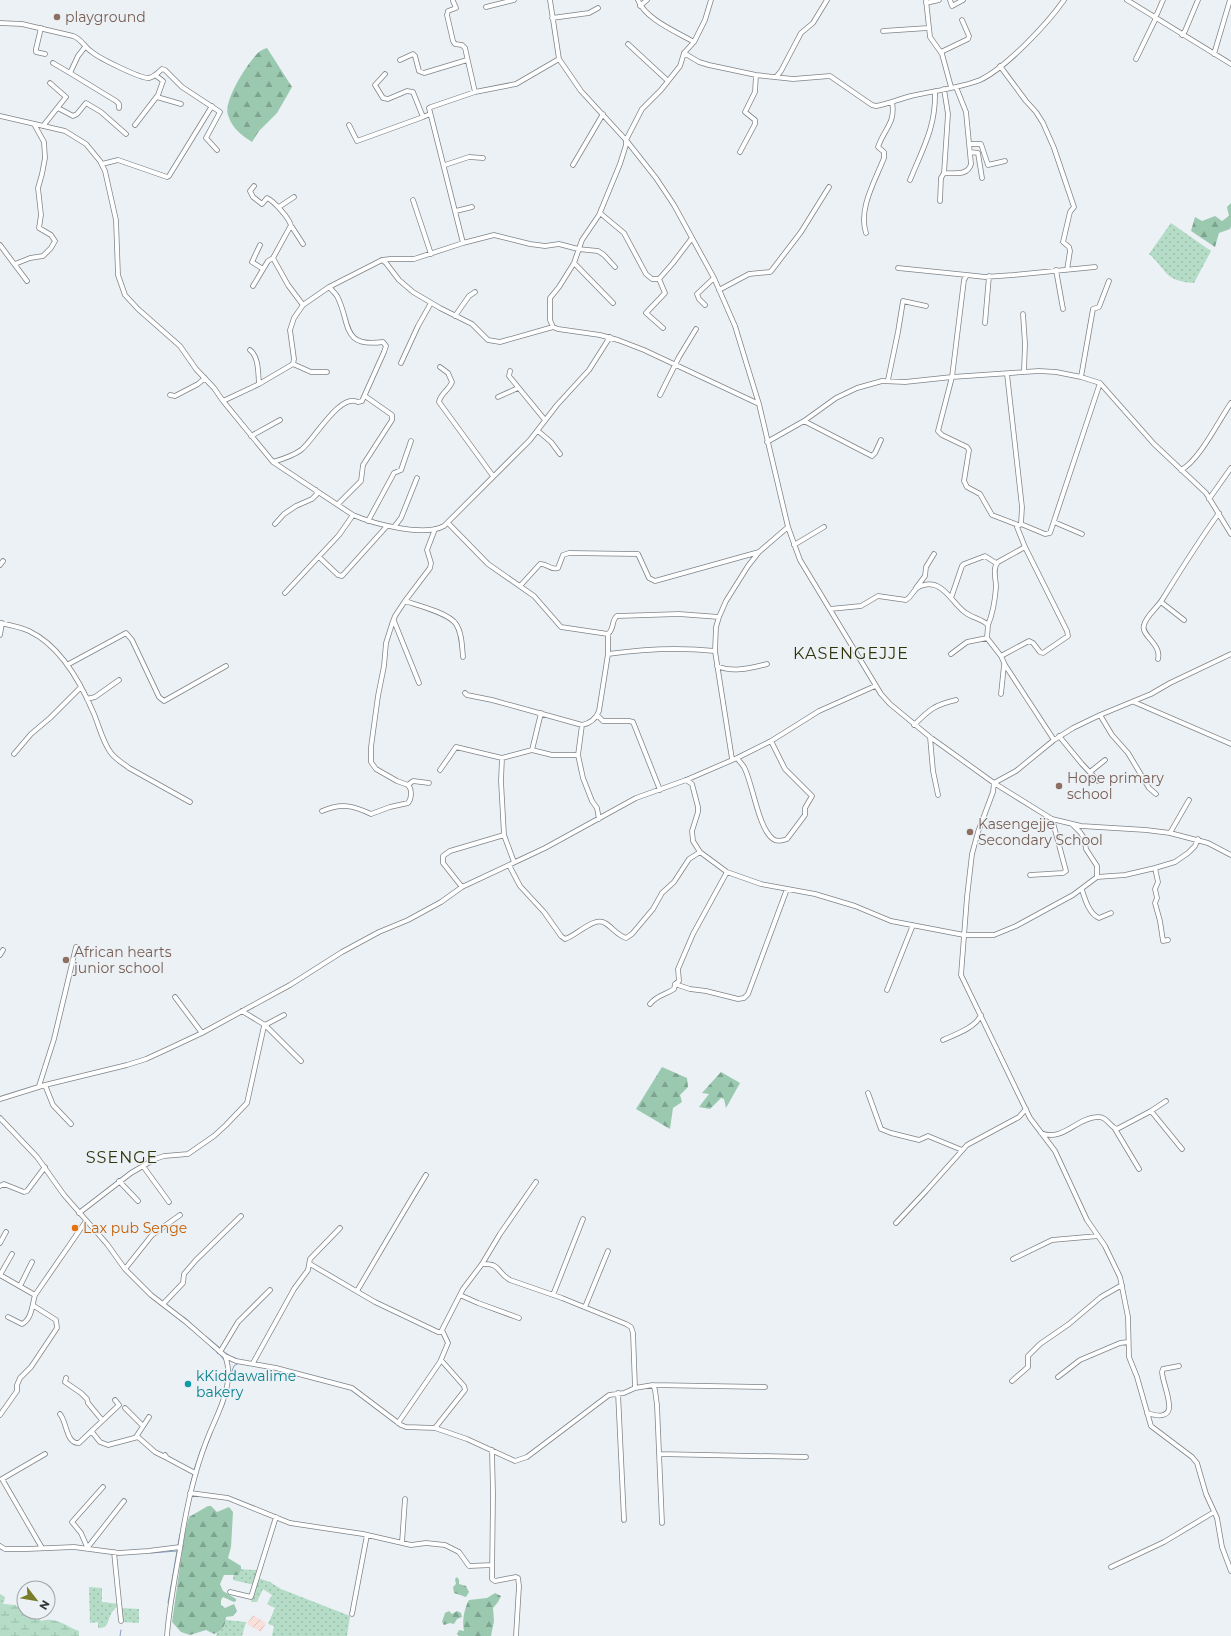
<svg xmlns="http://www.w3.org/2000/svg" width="1231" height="1636" viewBox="0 0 1231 1636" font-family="Montserrat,sans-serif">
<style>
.industrial{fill:url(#industrial-furrows)}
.grass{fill:url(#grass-dots)}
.forest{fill:url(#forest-firs)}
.wetland{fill:url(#wetland-marsh)}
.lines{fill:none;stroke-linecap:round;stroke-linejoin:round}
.stream{stroke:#879fc4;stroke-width:1}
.minor-casing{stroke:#7f8488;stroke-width:5.5}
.minor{stroke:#fff;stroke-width:4}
.education-dot{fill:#8d6e63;stroke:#ebf1f5;stroke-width:1.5}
.food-dot{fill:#e8710a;stroke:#ebf1f5;stroke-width:1.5}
.culture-dot{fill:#0f9aa8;stroke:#ebf1f5;stroke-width:1.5}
.labels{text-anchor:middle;stroke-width:3;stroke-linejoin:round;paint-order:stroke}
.education-label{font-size:14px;fill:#785e54;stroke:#ebf1f5;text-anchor:start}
.food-label{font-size:14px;fill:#c56008;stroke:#ebf1f5;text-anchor:start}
.culture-label{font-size:14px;fill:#0d838f;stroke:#ebf1f5;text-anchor:start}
.quarter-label{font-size:16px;letter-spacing:1px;fill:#313309;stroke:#ebf1f5}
</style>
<defs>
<pattern id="industrial-furrows" width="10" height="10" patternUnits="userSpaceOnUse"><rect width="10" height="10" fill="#fae0da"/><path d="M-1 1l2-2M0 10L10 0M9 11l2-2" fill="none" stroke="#d7c1bc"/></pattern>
<pattern id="grass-dots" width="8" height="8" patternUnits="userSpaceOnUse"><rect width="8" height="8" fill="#b4dcc6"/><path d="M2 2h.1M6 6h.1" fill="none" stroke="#9bbdab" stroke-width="1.8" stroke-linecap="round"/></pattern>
<pattern id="forest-firs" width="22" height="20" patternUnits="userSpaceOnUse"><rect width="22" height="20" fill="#9ac9b0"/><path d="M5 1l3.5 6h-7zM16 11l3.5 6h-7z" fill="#7ea490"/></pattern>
<pattern id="wetland-marsh" width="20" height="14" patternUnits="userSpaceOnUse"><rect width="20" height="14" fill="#b4dcc6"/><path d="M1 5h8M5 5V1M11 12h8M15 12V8" fill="none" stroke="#9bbdab"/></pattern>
</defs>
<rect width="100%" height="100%" fill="#ebf1f5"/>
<!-- industrial -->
<path class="industrial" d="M253 1615 266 1623 261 1632 247 1624Z"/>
<!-- grass -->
<path class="grass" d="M1171 223 1211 251 1194 283C1164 281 1168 271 1149 254Z
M234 1569 258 1570 254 1585 233 1580Z
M258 1578 270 1582 281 1589 350 1616 347 1636H272L274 1626 268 1624 275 1608 267 1604 272 1595 263 1589 257 1602H251Z
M89 1587 102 1588V1602L119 1604C117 1607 114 1609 112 1612 107 1620 110 1628 98 1628V1622L90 1623Z
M121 1608 139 1609V1623L123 1622Z
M226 1620 246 1622 242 1636H216L217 1633C222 1631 226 1625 226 1620Z"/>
<!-- forest -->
<path class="forest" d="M267 48 292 87 277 113 259 131 252 142C241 135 232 128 228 115 223 101 248 62 259 52 261 50 264 49 267 48Z
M1231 203V226L1230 229 1219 233 1215 247 1191 231 1195 217 1202 221 1215 216 1222 221 1229 216 1227 207Z
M662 1067 687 1078 688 1087 680 1095 682 1102 673 1108 670 1129 636 1109Z
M721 1072 740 1083 726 1108 724 1099 721 1098 710 1109 699 1107 709 1094 702 1093Z
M208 1506H211L217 1512 229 1507 233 1512 231 1547 228 1558 241 1566V1570L238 1575H224L220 1584 223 1591 236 1599V1601L234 1602 223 1597 221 1600V1605L225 1608 234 1604 237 1611 233 1616 226 1617C226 1626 222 1631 214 1634L206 1630 190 1635 181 1632 172 1622 185 1532 189 1517Z
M457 1577 459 1580V1584L466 1586 469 1592 466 1597 454 1593 453 1587 456 1584 455 1579Z
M495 1593 501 1596 498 1602 493 1608 494 1621 491 1636H459L457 1634 459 1630 464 1631C462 1622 464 1609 469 1600L487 1598Z
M449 1611 452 1614 457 1611 461 1613 462 1617 457 1619 454 1624 450 1623 444 1625 442 1622 445 1613Z"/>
<!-- wetland -->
<path class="wetland" d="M0 1594 5 1597 3 1604 15 1605 24 1610V1612C31 1612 37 1615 41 1621 55 1616 66 1626 79 1631V1636H0Z"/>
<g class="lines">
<!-- stream -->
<path class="stream" d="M184 1317 203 1334
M186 1325 198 1335
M207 1337 220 1348
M210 1346 214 1350
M216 1351 218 1354
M223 1351 230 1356
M220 1355 225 1361
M233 1357 237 1359
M230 1376 234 1366 239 1363
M224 1405 225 1401
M217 1421 223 1407
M205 1451 212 1433
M194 1470 201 1449
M190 1486 193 1474
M181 1531 182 1525
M178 1545 180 1534
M151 1553 177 1551 168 1603
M120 1636 121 1630"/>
<!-- minor casing -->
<g class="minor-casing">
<path id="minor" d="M550 0 559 59 581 91 626 140 656 178 674 205 714 278 735 326 746 362 759 404 788 527 800 560 881 694 890 704 930 737 994 783 1052 819 1081 826 1146 830 1170 833 1208 843 1231 855
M638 0C645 19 677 32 694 42
M711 0 705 20 694 42 684 53 680 66 661 90 642 109 626 140V145L620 164 599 215 582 240 574 263 559 287 550 298V320L553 327 558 329 600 335 618 340 644 350 759 404
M926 0 930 37 942 54 951 87
M950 0 952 6 963 0
M1127 0 1231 64
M453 1 456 8 448 11 447 15 453 41 455 44 462 45 465 48 475 92
M926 3 939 0
M640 6 647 0
M486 7 514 0
M1154 17 1157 14 1163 0
M552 18 589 13 598 8
M0 23 22 24 73 36C82 39 84 47 92 52 99 58 141 79 149 78 154 77 158 73 162 69L165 70 182 87 220 112 206 138 217 150
M41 28 36 49V52L45 54
M883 31 928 28
M1182 35 1185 31 1198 0
M628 44 668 81
M85 47 78 56 70 73 116 101 119 104V108
M941 52 968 39 969 36 962 20
M684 53 699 62 709 65 756 75 793 79 830 76 872 105 876 106C888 104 899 99 911 96 933 91 960 88 980 80 1006 68 1048 23 1064 0
M1214 54 1230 0
M1136 59 1156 18
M400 60 413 54 415 56 419 71 424 73 467 60
M53 63 70 73
M1000 66 1026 101 1036 112 1043 123 1054 148 1074 207 1070 212 1063 242 1069 247 1070 251 1067 270
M385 74 375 85 383 98 388 99 407 91 413 92 423 117
M776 77 781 71 801 33 813 23 827 0
M157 97 181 104
M58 108 73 116 77 114 86 103 101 112 126 134
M0 116 65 131 86 144 100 161 105 171 116 220 118 275 125 295 138 309 180 346 196 369 214 388 223 401 273 462 353 515C374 524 424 537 444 526L530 440 557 405 589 370 610 337
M135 125 158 95 163 81 155 75
M349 125 357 141 423 117 430 114V112
M43 126 66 97 50 83
M969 144H981L988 165 1005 161
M740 152 755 124V120L745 112 755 92 756 75
M970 152 978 153 982 178
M102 164 118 160 167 177 169 176 212 106
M445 165 469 157 483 158
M573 165 603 114
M944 173 948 114 944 89
M910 180C923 148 936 127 935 91
M254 186 250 191 253 197 262 204 267 198C274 201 290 219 291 226
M413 200 431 254
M940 201 941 178 944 173C954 173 968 176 971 164L966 112 956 87
M279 207 294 197
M456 211 472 207
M600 213 624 233 646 274 652 279H659L673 263 692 238
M866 233C858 209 875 181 884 158V152L878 147C884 129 896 123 892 102
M463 243 429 108 431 107 475 92 516 84 559 59
M0 245 27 281
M260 245 252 262 263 269
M273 258 290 227H292L303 244
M382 260 386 263 399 280 413 292 440 308 472 324 488 340 500 342 553 327
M574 263 613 303
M15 264 30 258 43 256 51 248 55 241 51 235 39 228 41 215 38 188 42 174 45 158 44 142 34 124
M898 268 967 275
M1056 270 1063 309
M659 279 665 293 646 313 663 328
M253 286 268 261 273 258 288 285 303 305
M719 290 749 274 770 272 772 270 801 232 829 187
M705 305 699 299 697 294 714 278
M1023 314 1025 344 1024 371
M455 316 469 296 475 292
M985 323 989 276
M250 350C259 357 258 373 259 384
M401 363 418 326 431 303
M293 364 311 372H327
M440 367 448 373 452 382C449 390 440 394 439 402L493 476
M510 371 509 376 545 420
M1007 374 1022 507 1021 524
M1081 377 1093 309 1099 307 1109 281
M888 380 898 332 903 301 926 306
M170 395 175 396 198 384 205 378
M660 395 679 357 696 329
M498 397 518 388
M223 401 259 384 293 364 294 359 290 330 294 318 303 305 329 287 382 260 390 259H414L463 243 494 235 530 244 545 246 559 244 578 249 598 251 604 255 615 267
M804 421 872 456 875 453 881 440
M538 431 551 442 560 454
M251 436 280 420
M767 442 804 421 836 398 857 388 882 381 905 382 952 377 1039 371 1056 372 1081 377 1100 383 1154 444 1206 493 1231 534
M273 462C283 459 293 456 301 450 314 440 340 392 358 402L362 401 384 352 386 346 383 342C340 348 351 322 337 296 335 293 332 290 329 287
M1181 470C1199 461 1219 420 1231 403
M1209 499 1231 468
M338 504 361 481 363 465 392 420V415L365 396
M368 521 394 473 401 470 411 441
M1054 522 1082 534
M448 523 488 564 534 596 561 627 608 634C615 628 611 620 617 616L679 614 719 617
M275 524 284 514 296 506 312 499 317 494 316 490
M1018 525 992 515 980 494 967 487 964 481 969 450 967 447 942 435 938 431 952 377 964 280 967 275 985 277 1013 275 1095 267
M394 527 401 518 417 478
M794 545 824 527
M319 557 338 575 342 576 387 526
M0 565 3 561
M520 586 540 564C547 563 551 571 558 568L563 555 569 553 638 554 649 578 655 581 759 552
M916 588 925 576 926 567 934 554
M285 593 339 535 353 515
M951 598 962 566 964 564 985 556 996 563
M405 601C417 605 449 613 456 624 462 633 462 646 463 657
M1161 602 1184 620
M830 609 861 606 878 596 906 600C914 595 913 587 924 585 944 580 953 605 966 613 973 618 982 619 988 625L987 638 1001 656 1005 665 1054 740
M394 621 419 683
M0 623C10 625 20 627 29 631 61 646 81 683 94 714 99 726 102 739 109 750 113 758 123 763 129 768L190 802
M988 625C993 613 995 600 996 587 996 579 992 568 998 562L1025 547
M0 635 2 623
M608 654C643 649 679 647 715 651
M951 654 967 642 987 638
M1231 654 1170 683 1151 694 1100 715 1073 728 1054 740 1016 771 994 783 993 792 978 832 972 854 967 897 961 975 1030 1118 1055 1151 1087 1220 1105 1246 1120 1277 1128 1317 1129 1357 1137 1377 1151 1426 1192 1457 1197 1463 1206 1494 1217 1518 1222 1547 1231 1571
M1001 656 1029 641 1033 643 1040 652 1043 653 1068 636 1067 631 1025 547 1017 527 1021 524 1045 534 1050 533 1100 383
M1158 659C1162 644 1140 635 1144 625 1146 616 1157 608 1162 600 1180 571 1198 542 1219 513
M67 665 126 633 132 640 159 697 164 701 226 666
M717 666C733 673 750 668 767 664
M465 693 467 695 492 700 582 725C591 723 596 719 599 711L608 654V634
M1001 694 1004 665
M87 699 95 697 119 680
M1134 702 1231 744
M597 715 603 721H629L633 722 660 790
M1100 715 1112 735 1128 753 1149 788 1156 794
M582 725 578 755 583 778 592 801 597 808 599 819
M914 725C929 710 934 705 956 700
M1059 736 1082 764 1098 781
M930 737 933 771 938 795
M532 750 541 713
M14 754 31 734 50 718 81 687
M502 758 501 781 504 835 514 862
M737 758C739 761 742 764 744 767 753 784 758 828 773 839 777 842 782 841 787 839L805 815V808L812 796 785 769 771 741
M732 759 715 651 716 627 719 617 726 601 748 566 759 552 788 527
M440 770 456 747 502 758 532 750 552 755H578
M1090 772 1105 760
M686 780 692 784 698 807V812L692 831 693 841 700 852 727 872 761 884 815 894 855 906 891 921 964 935H994L1016 926 1073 895 1097 877 1125 875 1155 868 1175 862 1188 853 1195 846 1198 839
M408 785 413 781 429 783
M322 811C341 803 352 805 371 814L390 807 408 803C412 798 412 789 408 785L397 781 376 769 371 762V747L378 696 384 666 386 643 392 624 395 616 405 601 430 568 431 563 427 550 435 529
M1073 825 1080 832 1084 838 1086 849 1097 866V877
M1170 833 1189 800
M509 865 520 886 544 912 561 936 565 939C576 936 594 916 605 923 612 927 617 935 626 938L632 934 653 909 662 893 674 882 689 859 700 852
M1155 868 1158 882 1155 889 1157 898 1155 903 1160 921 1163 941 1168 940
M1030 875 1063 873 1066 871 1052 819
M462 887 443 863V856L450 851 504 835
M1082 890C1085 899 1089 914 1099 918L1111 913
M0 955 3 950
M675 984 690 989 706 991 738 999 744 998 748 994 787 889
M887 990 913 925
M175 997 202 1033
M650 1004C657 995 665 995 674 989L675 984 679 981 678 969 693 934 727 872
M242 1011 265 1025 301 1061
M943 1040C956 1034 975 1028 981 1015
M45 1085 53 1105 71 1124
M39 1086 54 1039 76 947
M868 1093 881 1129 891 1133 919 1140 928 1136 962 1150
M0 1099 45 1085 127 1065 146 1059 170 1048 202 1033 290 985 342 952 379 932 408 920 441 902 462 887 545 848 636 798 686 780 737 758 771 741 819 711 875 686
M1151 1111 1166 1101
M0 1118 37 1157 64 1195 107 1244 125 1269 151 1295 186 1322 225 1356C235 1381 220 1409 210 1432 194 1470 186 1508 180 1549 175 1578 169 1607 167 1636
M1115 1129 1139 1169
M1041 1133C1063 1142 1076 1118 1097 1117 1107 1116 1110 1127 1117 1129L1151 1111 1182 1149
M143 1166 169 1202
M119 1181 138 1201
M0 1186 4 1184 24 1192 27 1191 45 1167
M79 1213 131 1173 155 1159 164 1156 188 1154 214 1136 226 1125 247 1103 264 1026 265 1025 284 1015
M896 1223 926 1191 967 1145 1019 1117 1026 1109
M0 1243 6 1232
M1013 1259 1052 1240 1098 1236
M310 1264 375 1302 438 1332H443
M482 1264C501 1263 496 1272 510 1280L562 1298 626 1324 631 1327 633 1333 635 1388
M125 1269 152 1235 180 1215
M0 1275 35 1295
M0 1275 12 1254
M20 1286 32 1262
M357 1291C380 1252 402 1214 426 1175
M460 1295 478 1303 519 1318
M553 1295 583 1219
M163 1304 183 1283 184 1274 196 1260 241 1216
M585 1307 608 1251
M8 1317 22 1324C32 1319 32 1305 35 1295L86 1221
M220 1352 238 1322 270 1290
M225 1356 236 1361 276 1368 352 1388 401 1425 406 1427 435 1428 467 1439 515 1461 527 1457 609 1395 624 1393 635 1388 653 1385 655 1390 657 1405 662 1523
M253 1363 294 1289 308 1270 310 1259 340 1228
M1058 1377 1080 1360 1120 1343 1128 1342
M66 1378 65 1382 81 1393 87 1399 88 1403 102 1420
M1012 1381 1028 1367V1356L1040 1344 1069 1324 1101 1297 1122 1285
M653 1385 765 1387
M618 1393 624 1520
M125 1408 143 1426
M1147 1413C1185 1425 1163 1389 1162 1372L1163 1369 1179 1366
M60 1414C67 1422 66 1444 79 1443L119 1405 115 1400
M0 1415 17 1391V1385L20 1378 31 1367 57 1328 56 1320 34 1306
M398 1423 440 1362 448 1343 442 1330 463 1289 482 1264 500 1234 536 1182
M435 1428 465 1390 464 1386 441 1360
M92 1432 100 1442 108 1445 138 1437 155 1452 165 1457
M136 1437 149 1417
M492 1450 493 1494 492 1579 495 1581 516 1577 518 1578 519 1586 516 1636
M659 1454 806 1457
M165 1455 167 1458 195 1473
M190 1493 228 1498 290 1523 363 1534 411 1545 426 1543 445 1545 459 1552 469 1566 492 1565
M402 1543 405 1499
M0 1546 5 1549H27L74 1547 119 1553 148 1551 180 1547
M88 1547 124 1501
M42 1548 2 1479 45 1454
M88 1549 81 1533 72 1522 103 1487
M114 1552 121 1621
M1111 1567 1164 1542 1214 1512
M230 1592 251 1597 276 1517
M352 1614 367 1535"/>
</g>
<!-- minor -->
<use href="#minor" class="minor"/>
</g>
<!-- markers -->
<g class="education-dot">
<circle cx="57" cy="17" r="4"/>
<circle cx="1059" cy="786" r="4"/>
<circle cx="970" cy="832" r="4"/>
<circle cx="66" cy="960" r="4"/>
</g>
<circle class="food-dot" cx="75" cy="1228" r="4"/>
<circle class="culture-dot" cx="188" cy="1384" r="4"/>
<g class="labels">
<!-- education labels -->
<g class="education-label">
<text x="65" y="22">playground</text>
<text x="1067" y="783">Hope primary<tspan x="1067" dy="16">school</tspan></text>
<text x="978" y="829">Kasengejje<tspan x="978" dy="16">Secondary School</tspan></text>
<text x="74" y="957">African hearts<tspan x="74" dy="16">junior school</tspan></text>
</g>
<!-- food labels -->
<g class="food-label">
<text x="83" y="1233">Lax pub Senge</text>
</g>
<!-- culture labels -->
<g class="culture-label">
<text x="196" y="1381">kKiddawalime<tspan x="196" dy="16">bakery</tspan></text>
</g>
<!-- quarter labels -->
<g class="quarter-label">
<text x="851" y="659">KASENGEJJE</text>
<text x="122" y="1163">SSENGE</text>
</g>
</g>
<!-- north arrow -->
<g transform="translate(36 1600) rotate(121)"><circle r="19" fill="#ebf1f5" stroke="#a1a5a8"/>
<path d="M0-3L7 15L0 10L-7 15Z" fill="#7a7d27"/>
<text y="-6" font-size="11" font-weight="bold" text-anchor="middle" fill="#313435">N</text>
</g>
</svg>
